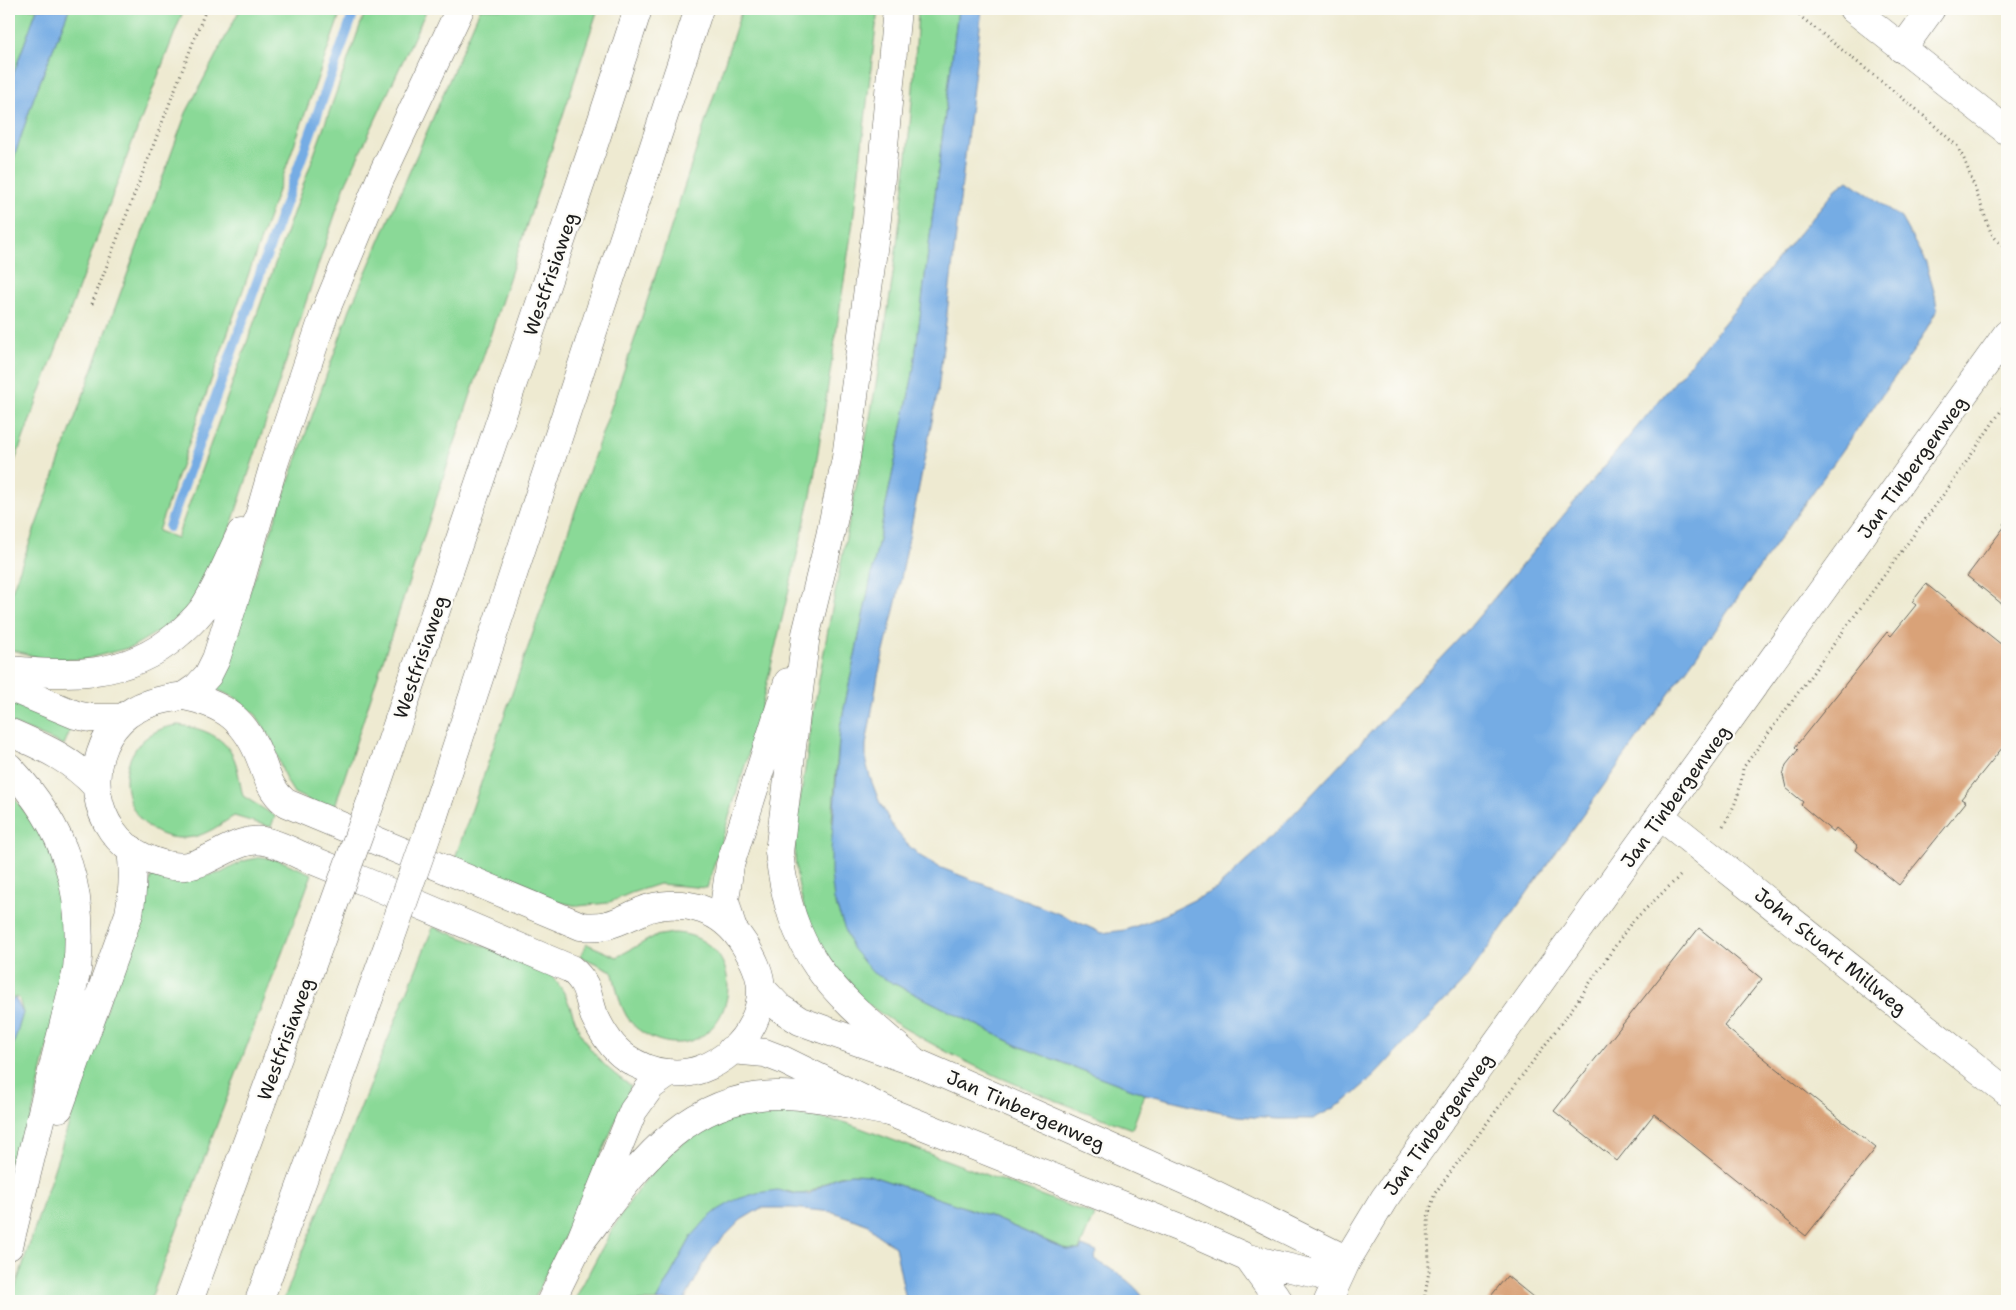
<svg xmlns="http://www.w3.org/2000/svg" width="2016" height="1310" viewBox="0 0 2016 1310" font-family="'Shantell Sans',sans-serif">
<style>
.green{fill:#8ad997;stroke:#537a5a}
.water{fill:#75ace4;stroke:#486480}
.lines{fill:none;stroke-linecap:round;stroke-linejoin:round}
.stream{stroke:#75ace4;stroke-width:10}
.building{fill:#d9a278}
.minor-casing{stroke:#66645b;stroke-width:29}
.highway-casing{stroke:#66645b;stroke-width:29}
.path{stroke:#66645b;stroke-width:3;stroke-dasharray:1 4;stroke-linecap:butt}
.minor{stroke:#fff;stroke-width:28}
.highway{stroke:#fff;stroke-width:28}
.highway-bridge-casing{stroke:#66645b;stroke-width:29;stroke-linecap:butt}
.highway-bridge{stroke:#fff;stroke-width:28}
.labels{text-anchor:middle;stroke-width:4.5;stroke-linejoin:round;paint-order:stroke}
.street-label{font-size:19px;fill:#1c1c1c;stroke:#fdfcf7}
</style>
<rect width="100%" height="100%" fill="#fdfcf7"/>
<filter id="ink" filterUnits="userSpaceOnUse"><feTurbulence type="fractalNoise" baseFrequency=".02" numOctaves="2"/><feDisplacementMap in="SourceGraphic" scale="10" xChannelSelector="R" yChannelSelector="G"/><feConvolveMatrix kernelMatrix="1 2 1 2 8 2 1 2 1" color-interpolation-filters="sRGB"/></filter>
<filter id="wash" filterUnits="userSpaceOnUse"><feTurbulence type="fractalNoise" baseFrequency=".0096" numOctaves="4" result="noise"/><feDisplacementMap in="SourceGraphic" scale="20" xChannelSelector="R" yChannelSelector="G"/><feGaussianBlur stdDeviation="1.12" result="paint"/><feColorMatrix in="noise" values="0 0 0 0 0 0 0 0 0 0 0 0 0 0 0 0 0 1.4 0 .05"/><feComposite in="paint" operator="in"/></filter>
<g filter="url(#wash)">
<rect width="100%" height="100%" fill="#eeead1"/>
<!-- green -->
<path class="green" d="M10 9H37L9 86V12Z
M69 9H184L132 143 9 477V173L34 97Z
M240 9H342L158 531 177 538 366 9H427L345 185 232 523 208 580 183 613 164 628 132 647 82 660 40 658 9 649V599L186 113Z
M480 9H598L333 812 294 793 286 780 270 737 256 715 236 698 215 689 350 309Z
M742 9H878L853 222 812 491 756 730 707 888 659 884 631 893 608 903 578 906 543 899 455 858 633 344Z
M918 9H958L913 374 840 728 832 820 895 984 1021 1047 1145 1094 1132 1129C1061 1103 990 1077 925 1040 894 1023 863 1005 840 977 814 946 796 895 795 854 794 827 801 797 805 769 816 688 832 608 848 527 857 480 868 432 876 384 897 261 912 134 918 9Z
M9 700 72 726 64 745 9 722Z
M178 725C203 728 228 737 236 764 239 774 240 785 243 796L275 816 271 827 234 816C221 824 208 834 193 837 127 849 99 757 159 730 164 727 172 726 178 725Z
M9 792 39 829 53 858 66 926 67 958 30 1124 9 1186V1059L23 1013 19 998 13 997 9 1000Z
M262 857 279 860 312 874 150 1301H11L144 894 153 873 178 878 199 877 221 873 243 861Z
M433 927 544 968C553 977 562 987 567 999 572 1010 575 1022 580 1032 591 1054 611 1073 631 1086L570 1226 533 1301H283Z
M673 933C679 933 686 934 692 936 758 960 725 1062 658 1040 643 1035 630 1025 624 1011 618 999 616 984 612 971L580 956 587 944 617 957 655 936Z
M779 1111 847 1123 1094 1215 1079 1250H1068L987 1215 869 1175C857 1174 845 1173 834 1178 814 1187 811 1199 787 1191L692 1236 656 1301H574C610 1234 645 1153 719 1121 738 1113 760 1112 779 1111Z"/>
<!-- water -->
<path class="water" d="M37 9H69L34 97 9 173V86Z
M958 9H982L938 391 897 598 878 676 866 745V762L870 777 879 801 893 827 906 843 920 856 939 867 1067 917 1102 933 1125 930 1153 920 1216 889 1266 843 1470 627 1836 189 1848 180 1901 218 1926 263 1935 295 1937 310 1917 346 1468 976 1374 1076 1343 1103 1313 1119H1277L1238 1116 1145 1094 1021 1047 873 973 852 948 834 900 831 874V850L840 728 913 374Z
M15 998 23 1013 9 1059V1001Z
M851 1174 869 1175 987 1215 1067 1250H1080L1082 1246 1097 1252 1094 1259C1114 1271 1133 1281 1146 1301H905V1295L895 1247 876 1234 869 1225 833 1212 792 1208H761L741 1220 712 1249 684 1301H656L692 1236 707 1219 718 1210 735 1200 757 1193 777 1190 797 1194H809L834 1178Z"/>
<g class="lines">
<!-- stream -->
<path class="stream" d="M169 527 355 9"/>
</g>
<g id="blocks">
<!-- building -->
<path class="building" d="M2005 522 2007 524V608L1967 576 2005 526 2003 524Z
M1926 584 2007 649V742L1961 799 1966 802 1899 885 1856 850 1858 846 1836 828 1833 832 1801 805 1803 802 1786 788 1783 775 1786 765 1798 750 1795 747 1887 632 1891 636 1916 605 1912 602Z
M1699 928 1762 979 1724 1026 1876 1148 1806 1236 1654 1114 1617 1161 1554 1111Z
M1507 1276 1538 1301H1487Z"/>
</g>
</g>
<g filter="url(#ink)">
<use href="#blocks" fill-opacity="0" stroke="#66645b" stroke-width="1"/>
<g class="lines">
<!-- minor casing -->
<g class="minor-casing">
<path id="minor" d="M1853 9 2007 131
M1902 49 1931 9
M9 687 76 715 91 718H122
M184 696C224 704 246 720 261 760 267 777 271 791 286 803L581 926C609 929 618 921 642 911 659 903 684 903 701 909 720 915 734 928 744 944 753 958 761 973 761 990 761 1036 714 1079 667 1073 652 1072 638 1066 625 1057 611 1047 601 1030 594 1015 587 995 589 984 571 969 503 940 435 911 366 882 344 873 322 864 300 855 290 850 279 845 268 842 239 834 214 862 187 866 173 868 156 863 143 857 91 832 81 759 121 720 137 704 162 699 184 696Z
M9 732C43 747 70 758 96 786
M1660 816 2007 1092
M761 988 780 1008 800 1021 915 1062 1028 1111 1200 1187 1347 1260
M731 1050 765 1053 783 1060 889 1112 1185 1230 1248 1258 1320 1275 1335 1282
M1248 1258 1279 1301
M1328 1301 1347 1260 1384 1199 2007 334"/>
</g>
<!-- highway casing -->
<g class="highway-casing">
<path id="highway" d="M897 9 877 219 846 458 830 536 806 634 779 852C791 963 837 994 915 1062
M9 670C69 676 127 678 176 636 186 628 195 619 203 609 218 586 229 558 241 533
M184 696 197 687 208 675 216 659 239 586 274 464 325 312 381 177 460 9
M9 767C66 828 85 889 77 970L9 1246
M374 793 595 141 638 9
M433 818 699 9
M732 927 725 900 730 865 788 682
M59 1108 129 914C133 892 134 872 131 849
M579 1244C633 1175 679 1097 776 1095 811 1094 855 1106 889 1112
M189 1301 329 918
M259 1301 389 943
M551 1301 579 1244 633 1111 651 1086 668 1074"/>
</g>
<!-- path -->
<path class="path" d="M1791 9 1916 109 1957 146 1965 161 1991 233 2007 252
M92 304 206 9
M1723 826C1735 808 1741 789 1743 768L1954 480 2007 402
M1424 1301 1429 1271 1428 1217 1435 1193 1574 1006 1631 923 1682 874"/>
<!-- minor -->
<use href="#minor" class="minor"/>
<!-- highway -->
<use href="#highway" class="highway"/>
<!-- highway-bridge casing -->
<g class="highway-bridge-casing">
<path id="highway-bridge" d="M329 918 374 793
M389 943 433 818"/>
</g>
<!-- highway-bridge -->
<use href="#highway-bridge" class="highway-bridge"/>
</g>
</g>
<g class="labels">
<!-- street labels -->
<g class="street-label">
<text transform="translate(550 274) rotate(-71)" y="7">Westfrisiaweg</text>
<text transform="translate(1912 467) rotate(-54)" y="7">Jan Tinbergenweg</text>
<text transform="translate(420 657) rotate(-71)" y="7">Westfrisiaweg</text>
<text transform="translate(1675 796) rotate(-54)" y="7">Jan Tinbergenweg</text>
<text transform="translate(1831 951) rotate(39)" y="7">John Stuart Millweg</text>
<text transform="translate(285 1039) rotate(-70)" y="7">Westfrisiaweg</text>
<text transform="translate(1026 1110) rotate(24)" y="7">Jan Tinbergenweg</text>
<text transform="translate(1438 1124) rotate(-54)" y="7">Jan Tinbergenweg</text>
</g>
</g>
<!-- margin -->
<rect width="2016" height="1310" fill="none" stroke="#fdfcf7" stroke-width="30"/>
</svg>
